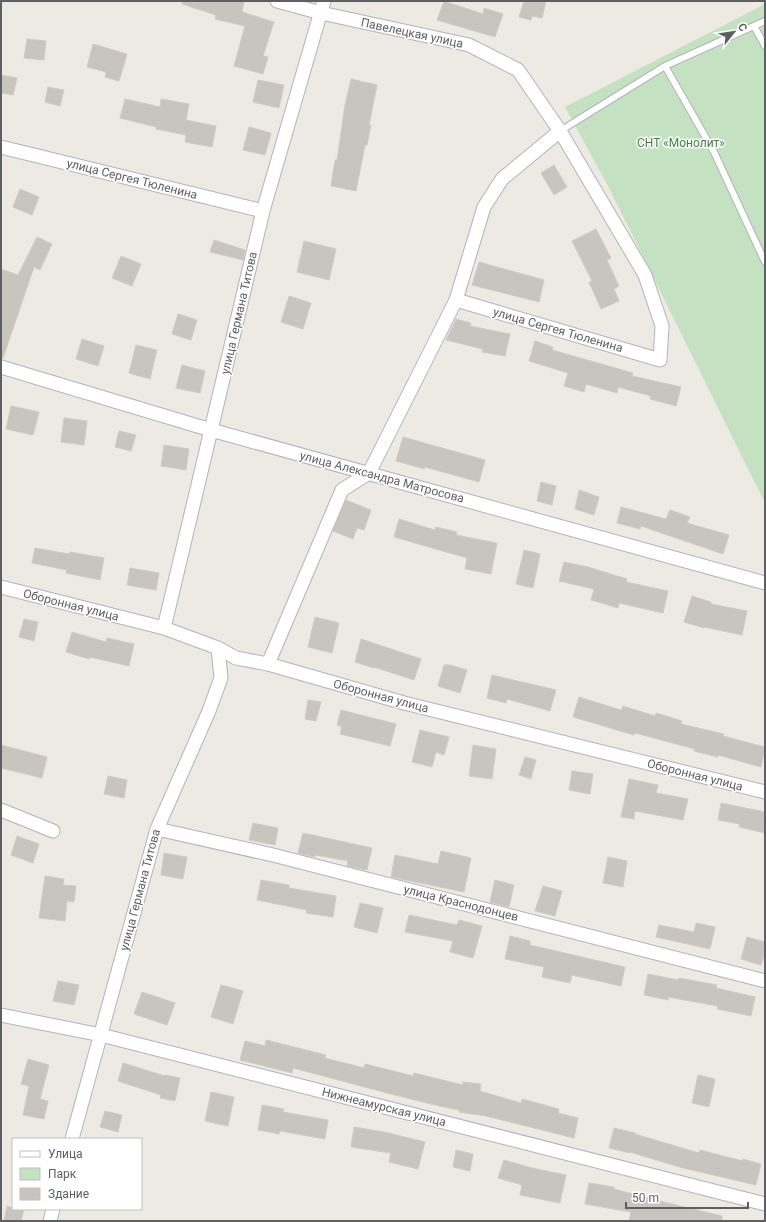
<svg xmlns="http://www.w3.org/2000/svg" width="766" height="1222" viewBox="0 0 766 1222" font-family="Roboto,sans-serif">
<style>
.green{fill:#c4e2c2}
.building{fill:#c8c5c0;stroke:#d1cbc2}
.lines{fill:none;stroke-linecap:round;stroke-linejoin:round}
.service-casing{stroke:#b1b4b7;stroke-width:8}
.minor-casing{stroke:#b1b4b7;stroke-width:15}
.service{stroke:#fff;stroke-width:6}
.minor{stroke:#fff;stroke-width:13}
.labels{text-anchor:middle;stroke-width:3;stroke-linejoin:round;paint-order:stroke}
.street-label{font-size:12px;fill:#5c5f63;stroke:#fff}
.park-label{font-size:12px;fill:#3e813d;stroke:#fff}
</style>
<rect width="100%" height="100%" fill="#edeae4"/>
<!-- green -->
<path class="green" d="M765 4V503L609 188 565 107Z"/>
<!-- building -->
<path class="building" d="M182 1H244L242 12 274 22 263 56 268 57 263 74 234 66 245 26 215 19 216 15 182 4Z
M444 1 483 14 484 8 503 14 495 37 437 20Z
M524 1H546L542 18 532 16 531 20 519 17Z
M27 39 46 41 44 60 24 58Z
M93 44 127 54 119 81 105 77 106 72 87 67Z
M1 75 17 78 13 95 1 93Z
M351 79 377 85 369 125H371L367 145H365L356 191 331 186 335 160H337L345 105Z
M258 80 284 85 279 108 253 102Z
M48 87 64 90 60 106 45 102Z
M125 99 160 107 161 99 189 104 186 120 216 126 212 147 185 142 186 135 156 129V127L120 118Z
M249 127 271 133 265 155 243 150Z
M554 165 567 187 554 195 541 173Z
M20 189 39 197 32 215 13 207Z
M596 229 611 258 607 260 619 286 614 289 619 301 601 309 589 282 592 281 572 241Z
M37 237 52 244 40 270 34 267 3 358H1V269L18 275Z
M214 240 245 250 243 260 210 252Z
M304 241 336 249 329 280 297 272Z
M121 256 141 264 132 286 112 278Z
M479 262 544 280 539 302 472 285Z
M289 296 311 303 303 329 281 322Z
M178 314 197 320 191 340 172 334Z
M456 319 471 323 470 326 510 334 505 356 482 352 483 349 446 340Z
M82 339 104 346 98 366 76 359Z
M535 341 553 347 552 350 633 373 632 376 681 387 676 406 650 399 651 396 618 387 617 393 586 384 584 392 564 386 568 373 529 361Z
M136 345 157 350 150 379 129 373Z
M182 365 205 371 200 393 176 388Z
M11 406 39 412 33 435 6 429Z
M64 418 87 421 84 445 61 442Z
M119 431 136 435 131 451 115 447Z
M403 437 485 460 479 482 425 467 424 469 396 461Z
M164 445 189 449 186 470 161 466Z
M541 482 556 486 552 505 537 501Z
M579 490 599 497 594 515 575 509Z
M346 500 371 510 364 530 357 528 353 539 333 531Z
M621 507 666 519 670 510 690 517 687 523 729 535 723 554 641 526 640 529 617 523Z
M399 519 435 530 436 527 457 532 456 535 497 543 491 574 465 569 467 558 394 537Z
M35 548 69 554 70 552 104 558 100 580 66 573 67 570 32 563Z
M524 550 540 554 533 588 516 584Z
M564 562 588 567 627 579 626 582 668 591 663 613 619 603 618 608 591 600 594 589 559 581Z
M130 568 159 573 156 590 127 585Z
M692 596 711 602V604L747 611 742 635 704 627V628L684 622Z
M315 617 339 623 332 653 308 647Z
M24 619 38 622 34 641 19 637Z
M72 632 106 642 107 638 134 644 129 666 90 657 89 659 66 652Z
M361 639 421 659 414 680 374 667V668L355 662Z
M444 665H450L467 670 460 693 438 686Z
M492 675 556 690 550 711 507 699 506 703 487 698Z
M579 697 621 710 623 706 655 716 656 713 682 721 681 724 724 734 723 736 765 747 761 767 718 755V757L694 751 695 749 635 733 634 735 573 717Z
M308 700 321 702 316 721 305 719Z
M341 710 396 724 390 746 340 734 342 727 337 725Z
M420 730 449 737 444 755 436 752 432 767 412 762Z
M1 745 47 757 42 778 1 768Z
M473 745 496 749 492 779 469 776Z
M525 757 536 760 531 779 519 775Z
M572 771 593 774 590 794 569 790Z
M108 776 127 780 124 798 104 794Z
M629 779 658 785 656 793 688 799 683 820 635 811 634 819 621 817Z
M721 803 765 812V833L739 827 740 824 718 820Z
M253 823 278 828 275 845 249 840Z
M303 833 372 848 367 870 347 866 348 861 316 855 315 857 298 853Z
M17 836 39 844 33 863 11 855Z
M441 851 471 858 464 892 391 877 395 855 438 864Z
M164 853 187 857 183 879 161 875Z
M608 857 627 861 623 887 603 883Z
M45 876 64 879 63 885 76 886 74 902 67 901 65 921 39 918Z
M261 880 289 885V888L336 896 333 917 306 913 307 910 257 900Z
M495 880 514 885 509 907 490 902Z
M543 886 562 891 555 916 535 911Z
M360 903 383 908 377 933 354 927Z
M409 915 457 925 459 920 482 926 473 958 450 952 453 941 405 932Z
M696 923 715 927 710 949 656 937 659 925 694 932Z
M510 936 530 941V945L625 967 621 986 572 975 570 983 542 977 544 967 505 959Z
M747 937 765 942V952L761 965 741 959Z
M648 974 678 980 679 978 717 985 716 988 755 997 751 1016 717 1009 718 1006 668 997V1000L644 995Z
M58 981 79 985 74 1005 53 1001Z
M221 985 243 991 233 1024 211 1017Z
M142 992 175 1003 167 1025 134 1014Z
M266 1040 326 1055 325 1058 364 1068 365 1064 413 1076 414 1073 463 1085V1082L481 1084 480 1091 521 1103 522 1099 559 1109 558 1113 578 1118 574 1138 486 1116 459 1112V1110L435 1105 391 1094 293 1068 292 1073 240 1060 245 1041 265 1046Z
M28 1059 49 1065 40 1099 48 1101 44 1119 23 1115 29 1086 21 1084Z
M123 1063 165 1076V1075L180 1078 175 1101 160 1098 161 1095 118 1081Z
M698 1075 715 1079 709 1107 692 1103Z
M211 1092 234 1097 228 1126 205 1121Z
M262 1105 284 1109 283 1112 328 1120 325 1139 280 1131 279 1134 258 1130Z
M105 1111 122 1115 118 1132 100 1127Z
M354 1127 384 1132 425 1142 418 1169 389 1162 391 1153 351 1147Z
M614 1128 635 1133V1134L699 1153 700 1150 743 1161V1159L761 1164 756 1185 683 1168 630 1152V1153L609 1148Z
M456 1150 473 1154 470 1171 453 1167Z
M504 1160 532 1168 566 1175 560 1203 520 1195 522 1185 498 1178Z
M589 1183 614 1187V1189L664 1202 722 1216V1221H629L631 1212 585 1204Z
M7 1206 13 1208V1209L24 1210 21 1221H4Z"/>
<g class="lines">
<!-- service casing -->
<g class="service-casing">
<path id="service" d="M754 26 765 46
M665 66 714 152 765 262
M560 131 665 66 765 21"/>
</g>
<!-- minor casing -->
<g class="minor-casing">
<path id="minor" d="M277 1 321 13 469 45 518 70 560 131 645 275 662 326 660 360 456 300
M1 147 263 211
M1 367 211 430 765 583
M1 587 164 628 218 648 236 658 268 664 404 703 765 792
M164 628 263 211 324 1
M268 664 342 490 369 473 456 300 484 207 502 179 560 131
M1 810 53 831
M157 829 273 855 765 981
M1 1015 101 1035 765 1204
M72 1139 157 829 209 711 221 678 218 648
M50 1221 53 1209"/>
</g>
<!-- service -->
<use href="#service" class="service"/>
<!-- minor -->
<use href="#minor" class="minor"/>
</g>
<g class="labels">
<!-- street labels -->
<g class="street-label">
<text transform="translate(412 33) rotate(12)" y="4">Павелецкая улица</text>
<text transform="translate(132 179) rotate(14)" y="4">улица Сергея Тюленина</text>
<text transform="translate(239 313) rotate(-77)" y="4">улица Германа Титова</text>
<text transform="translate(558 330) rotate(16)" y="4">улица Сергея Тюленина</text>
<text transform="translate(382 477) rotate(15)" y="4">улица Александра Матросова</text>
<text transform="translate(71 605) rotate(14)" y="4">Оборонная улица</text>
<text transform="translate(381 696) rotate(15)" y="4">Оборонная улица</text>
<text transform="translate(695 775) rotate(14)" y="4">Оборонная улица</text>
<text transform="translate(140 890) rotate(-75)" y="4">улица Германа Титова</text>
<text transform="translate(461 903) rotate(14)" y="4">улица Краснодонцев</text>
<text transform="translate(384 1107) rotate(14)" y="4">Нижнеамурская улица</text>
</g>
<!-- park labels -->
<g class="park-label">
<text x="681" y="147">СНТ «Монолит»</text>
</g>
</g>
<!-- border -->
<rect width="766" height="1222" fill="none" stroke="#5c5f63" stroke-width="4"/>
<!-- legend -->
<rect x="12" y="1138" width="130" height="72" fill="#ffffff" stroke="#bebfc1"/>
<rect x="20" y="1151" width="20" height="6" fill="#ffffff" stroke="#bebfc1"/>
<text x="48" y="1158" font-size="12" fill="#5c5f63">Улица</text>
<rect x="20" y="1168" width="20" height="12" fill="#c4e2c2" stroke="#bebfc1"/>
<text x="48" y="1178" font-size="12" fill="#5c5f63">Парк</text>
<rect x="20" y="1188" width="20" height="12" fill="#c8c5c0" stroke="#bebfc1"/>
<text x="48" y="1198" font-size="12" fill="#5c5f63">Здание</text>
<!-- north arrow -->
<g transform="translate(734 32) rotate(60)" stroke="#ffffff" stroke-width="3" paint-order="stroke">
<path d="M0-3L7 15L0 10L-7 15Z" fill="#5c5f63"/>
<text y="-6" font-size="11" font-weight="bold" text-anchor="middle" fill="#5c5f63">С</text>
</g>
<!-- scale -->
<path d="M626 1202v6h122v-6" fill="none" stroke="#5c5f63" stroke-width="2"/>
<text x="632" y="1202" font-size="12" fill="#5c5f63" stroke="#ffffff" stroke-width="3" paint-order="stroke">50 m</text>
</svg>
